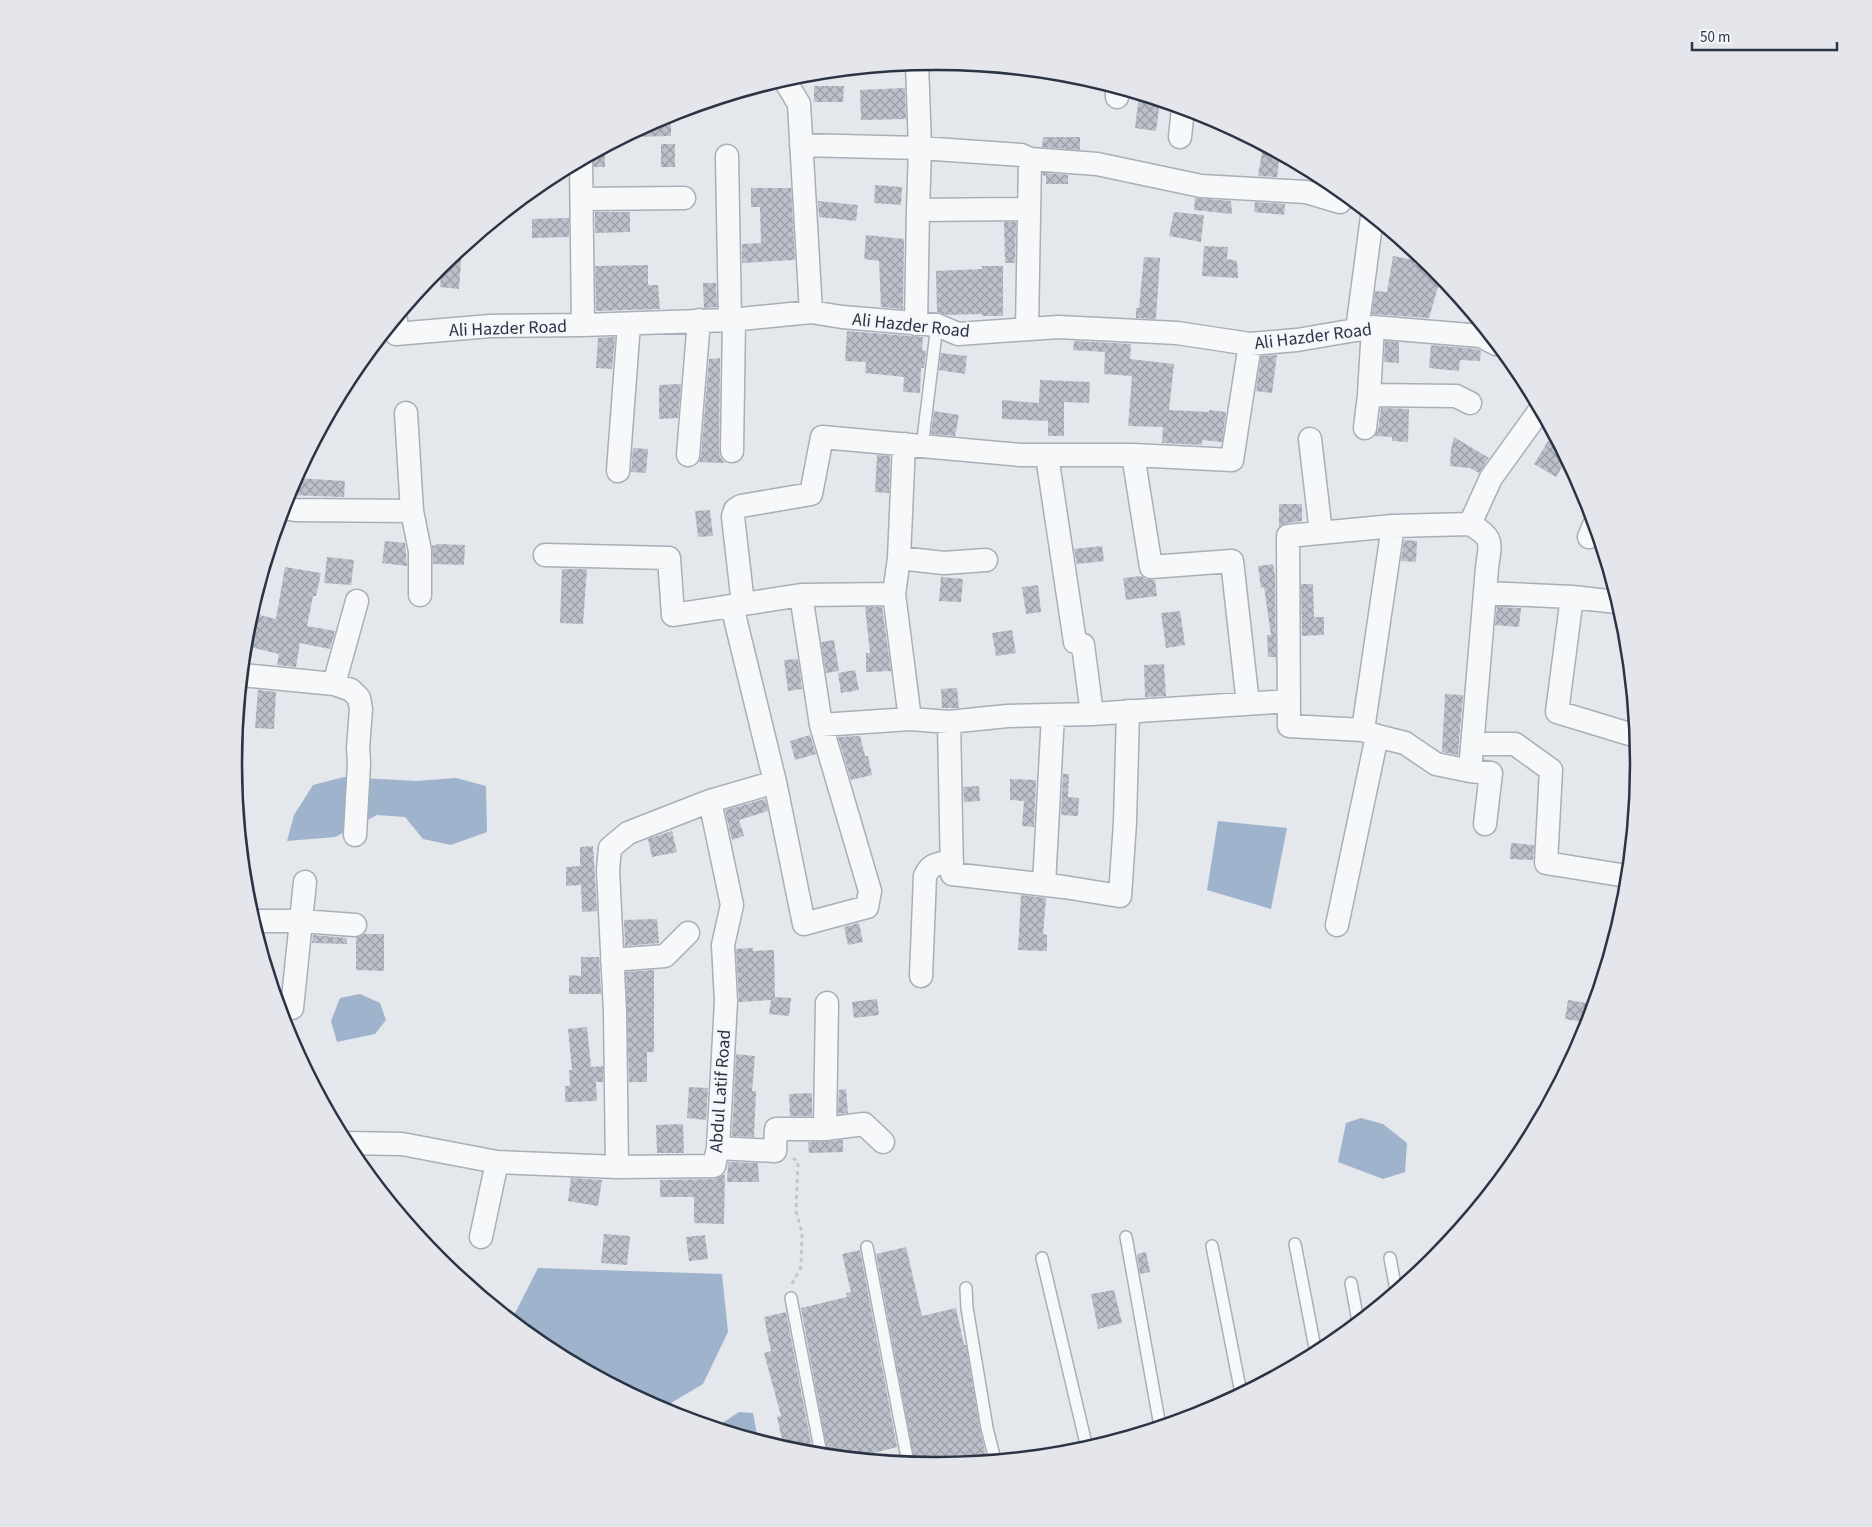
<svg xmlns="http://www.w3.org/2000/svg" width="1872" height="1527" viewBox="0 0 1872 1527" font-family="'Source Sans 3',sans-serif">
<style>
.water{fill:#9fb4cc}
.building{fill:url(#building-cross-hatch)}
.lines{fill:none;stroke-linecap:round;stroke-linejoin:round}
.lane-casing{stroke:#a9aeb7;stroke-width:14}
.street-casing{stroke:#a9aeb7;stroke-width:25}
.path{stroke:#c2c5cb;stroke-width:3;stroke-dasharray:4 4;stroke-linecap:butt}
.lane{stroke:#f7f8fa;stroke-width:11}
.street{stroke:#f7f8fa;stroke-width:22}
.labels{text-anchor:middle;stroke-width:5;stroke-linejoin:round;paint-order:stroke}
.street-label{font-size:18px;fill:#2b3445;stroke:#f4f6f9}
.rim{fill:none;stroke:#2b3445;stroke-width:2.5}
</style>
<defs>
<pattern id="building-cross-hatch" width="8" height="8" patternUnits="userSpaceOnUse" patternTransform="scale(1.25)"><rect width="8" height="8" fill="#bbc0ca"/><path d="M0 0l8 8M0 8l8-8" fill="none" stroke="#989da6"/></pattern>
</defs>
<rect width="100%" height="100%" fill="#e4e7ec"/>
<!-- water -->
<path class="water" d="M344 777 416 781 456 778 486 786 487 832 451 845 423 839 405 817 377 815 335 837 287 841 294 815 313 785Z
M1218 821 1287 828 1271 909 1207 890Z
M360 994 380 1003 386 1020 375 1034 337 1042 331 1021 340 998Z
M1361 1118 1383 1124 1407 1143 1405 1172 1383 1179 1338 1162 1346 1123Z
M538 1268 722 1274 728 1332 703 1384 661 1409 546 1347 512 1319Z
M739 1412 753 1413 758 1440 716 1427Z"/>
<!-- building -->
<path class="building" d="M814 86H844L843 102H814Z
M905 88 906 119 861 120 860 90Z
M1139 95 1160 101 1156 131 1135 128Z
M671 114V136L626 137 668 115Z
M1043 137H1080V150L1042 147Z
M661 144H675V167H661Z
M1263 146 1280 155 1277 177 1258 176Z
M605 148V167H594L592 155Z
M1043 173 1068 175V184H1046V175L1043 176Z
M875 185 902 187 901 205 874 203Z
M751 188H791L795 260 742 263V244L761 243 760 207H751Z
M1195 198 1231 201 1232 214 1194 210Z
M818 201 858 205 856 221 819 217Z
M1255 202 1285 204 1284 215 1254 212Z
M595 212H630V232L595 233Z
M1174 212 1204 215 1201 242 1169 236Z
M569 218V237L532 238V219Z
M1004 222H1016L1015 263H1005Z
M866 235 904 239 903 309 881 307 879 261 864 259Z
M1204 246 1228 247 1227 259 1237 261 1238 278 1202 276Z
M462 248 459 289 440 287 442 265Z
M1393 256 1414 260V264L1436 271 1441 277 1429 318 1372 314 1375 291 1387 292Z
M1144 257 1160 258 1156 319 1136 318V308H1139Z
M648 265V285H658L660 309 596 311 595 266Z
M982 266H1003V316H982V314L947 315 937 312 936 271 982 269Z
M703 283H716L717 307 704 308Z
M847 331 923 337 922 350 926 351 924 368H921L920 393 903 392 904 377 865 373 866 362 845 361Z
M615 337 612 369 596 368 598 338Z
M1074 341 1131 344 1130 359 1174 364 1169 410 1209 412V410L1226 412 1222 442 1202 440V445L1162 443 1163 427 1128 426 1132 376 1104 374 1105 352 1073 350Z
M1385 341 1399 342V363L1384 362Z
M1431 345 1477 349 1481 351 1480 361 1460 360 1459 371 1429 368Z
M941 353 967 356 965 374 939 370Z
M1277 355 1272 393 1256 391 1261 356Z
M720 358 719 451 720 457 725 463 699 462 701 456 709 359Z
M1040 380 1090 382 1089 403 1064 402V436H1048V421L1002 419V400L1039 403Z
M681 384 678 418 659 419V385Z
M1381 408 1409 409 1408 442 1392 441V437L1375 436 1378 430Z
M934 411 959 415 955 436 931 434Z
M1454 437 1489 458 1479 473 1470 468 1450 466 1451 449Z
M1548 441 1560 449 1566 460 1556 477 1534 464Z
M633 448 648 449 646 473 631 472Z
M877 455 890 456 889 493 875 492Z
M296 478 345 481 344 497 287 495Z
M1279 504H1302V521L1287 523 1279 527Z
M710 510 713 536 698 537 695 511Z
M1404 540 1417 541 1416 562 1401 561Z
M385 541 405 543 407 566 382 563Z
M436 544 465 545 464 565 433 564 432 545 436 546Z
M1102 546 1104 561 1077 564 1074 549Z
M327 557 354 560 351 585 324 583Z
M1273 564 1275 576 1276 660 1275 657H1268L1267 635H1271L1264 587 1261 588 1258 566Z
M285 567 321 573 316 596H313L307 626 335 631 330 649 300 643 296 667 277 665 279 654 245 646 247 626 251 613 276 619Z
M562 569H587L583 624 560 623Z
M1142 576 1146 579 1155 580 1157 596 1126 600 1123 578Z
M941 577 963 579 961 602 939 601Z
M1301 584H1313L1314 617H1324V635L1302 636Z
M1038 585 1041 612 1026 614 1022 587Z
M865 607H882L891 671 866 672V653H870Z
M1497 607 1521 608 1519 627 1495 625Z
M1180 611 1185 645 1166 648 1161 613Z
M1012 630 1016 653 996 656 992 633Z
M834 640 839 671 826 673 821 642Z
M798 659 802 689 788 691 784 660Z
M1164 664 1166 696 1145 697 1144 665Z
M855 670 859 690 841 693 838 673Z
M957 688 959 708H942L941 689Z
M258 690 276 692 274 729 255 728Z
M1445 694 1463 695 1458 755 1442 752Z
M810 735 816 754 795 760 790 741Z
M860 736 865 756H868L872 775 851 780 838 737Z
M1063 774H1069L1068 797 1079 798 1078 816 1061 815Z
M1010 779 1036 780 1034 827 1022 826 1024 801 1010 800Z
M979 786 980 801 964 802 963 787Z
M765 799 768 811 739 820 744 836 732 840 725 810Z
M672 831 677 852 652 857 648 839Z
M1511 843 1534 845 1533 860 1510 859Z
M593 846 597 911 582 912 581 885 566 886V867L580 866V847Z
M1021 895 1046 898 1043 934 1047 935V951L1018 950Z
M657 919 659 943 625 946 624 920Z
M859 923 863 942 848 945 844 927Z
M365 934H384V971L356 970V938Z
M313 935 347 938V944L312 943Z
M753 948V951L774 950 775 997 791 998 789 1016 769 1014 771 1000 739 1002 736 949Z
M581 957H599L601 994H569V975L581 976Z
M654 970V1052H647V1082H629L626 972Z
M877 999 879 1015 854 1018 852 1002Z
M1568 1000 1593 1004 1588 1023 1565 1019Z
M587 1027 591 1067 603 1066V1082H596L597 1101 565 1102V1086H570L569 1070H572L568 1029Z
M736 1054 755 1056 752 1091H756L754 1137 732 1136Z
M689 1087 708 1088 706 1120 687 1118Z
M846 1089 848 1113 838 1114 839 1090Z
M812 1093V1116H790L789 1094Z
M683 1124 684 1153H657L656 1125Z
M843 1140V1152L809 1153 808 1142Z
M728 1162 758 1163 759 1182H727Z
M723 1175H725L724 1224 694 1223V1197H660V1180L714 1179Z
M571 1178 602 1180 598 1206 568 1201Z
M604 1234 630 1236 627 1265 601 1263Z
M705 1235 708 1259 689 1261 686 1237Z
M906 1247 922 1316 956 1308 964 1345H966L980 1429 987 1461 936 1466 915 1464 876 1254Z
M860 1250 897 1447 854 1458 828 1455 801 1308 847 1297 846 1293 851 1292 842 1254Z
M1146 1252 1150 1272 1140 1274 1137 1254Z
M1114 1290 1122 1323 1098 1329 1091 1294Z
M786 1312 813 1454 799 1452 784 1448 777 1417 781 1416 764 1353 771 1351 764 1317Z"/>
<g class="lines">
<!-- lane casing -->
<g class="lane-casing">
<path id="lane" d="M922 447 937 325
M1126 1237 1160 1426
M1295 1244 1316 1353
M1212 1246 1241 1393
M867 1247 908 1463
M1042 1258 1087 1448
M1390 1258 1396 1290
M1351 1283 1358 1321
M966 1288 967 1308 987 1428 995 1460
M791 1298 821 1454"/>
</g>
<!-- street casing -->
<g class="street-casing">
<path id="street" d="M917 63 920 148 918 210 1029 209
M784 79 799 104 811 312
M1117 97V88
M1180 137 1183 108
M801 145 920 148 1021 155 1030 159
M727 156 730 320
M581 161 583 325
M582 199 684 198
M396 320V334L490 326 583 325 730 320 811 312 842 317 937 325 958 334 1058 327 1177 333 1250 344 1297 340 1373 327 1481 336 1496 344
M916 324 918 210
M1027 329 1030 159 1097 164 1201 186 1306 192 1340 202
M1357 330 1372 217
M1369 395 1456 396 1470 403
M406 413 412 511 420 551V595
M1365 428 1369 395 1373 327
M1310 439 1321 533
M732 451 734 320
M688 455 699 320
M1133 455 1151 567 1232 561 1248 704
M1047 456 1075 642 1083 645 1092 714
M618 471 629 324
M283 508 295 510 412 511
M1470 524 1393 526 1288 536 1289 726 1363 730 1377 736 1405 743 1436 764 1470 771 1487 568C1490 542 1495 539 1470 524L1491 478 1540 410
M1589 537 1594 525
M545 555 669 558 673 615 801 595 894 594
M899 558 944 563 986 560
M1485 593 1572 597 1617 602
M1572 597 1557 712 1636 736
M743 604 733 517 735 510 741 506 811 494 822 437 1020 455H1133L1232 460 1250 344
M732 606 775 782 804 924 867 907 870 891 821 725 801 595
M242 675 334 684 351 690 359 698 361 709 358 748 359 763 355 835
M334 684 357 601
M910 719 949 722 1007 716 1092 714 1289 701
M949 722 952 874 1064 887 1120 896 1125 822 1128 711
M821 725 910 719 894 594 899 558 904 444
M1363 730 1393 526
M1473 744H1515L1551 770 1546 863 1627 876
M1470 771 1491 773 1485 824
M1044 884 1053 715
M254 921H301L355 925
M1337 925 1377 736
M612 960 665 956 688 933
M921 976 925 876C931 863 938 864 952 861
M292 1008 305 882
M825 1129 827 1003
M346 1143 402 1144 497 1162 617 1167 714 1166 718 1148 726 1001 723 945 732 905 710 801
M718 1148 775 1151 776 1129H825L864 1124 883 1142
M617 1167 615 1012 608 870 610 848 628 833 710 801 775 782
M481 1237 497 1162"/>
</g>
<!-- path -->
<path class="path" d="M792 1284 801 1267 802 1233 796 1211 798 1161 792 1158"/>
<!-- lane -->
<use href="#lane" class="lane"/>
<!-- street -->
<use href="#street" class="street"/>
</g>
<g class="labels">
<!-- street labels -->
<g class="street-label">
<text transform="translate(911 325) rotate(6)" y="6">Ali Hazder Road</text>
<text transform="translate(508 328) rotate(-2)" y="6">Ali Hazder Road</text>
<text transform="translate(1313 336) rotate(-7)" y="6">Ali Hazder Road</text>
<text transform="translate(720 1091) rotate(-86)" y="6">Abdul Latif Road</text>
</g>
</g>
<!-- crop -->
<path d="M0 0H1872V1527H0ZM935 70H937A693 693 0 0 1 1630 763V764A693 693 0 0 1 937 1457H935A693 693 0 0 1 242 764V763A693 693 0 0 1 935 70Z" fill="#e4e6eb" fill-rule="evenodd"/>
<path class="rim" d="M935 70H937A693 693 0 0 1 1630 763V764A693 693 0 0 1 937 1457H935A693 693 0 0 1 242 764V763A693 693 0 0 1 935 70Z"/>
<!-- scale -->
<path d="M1692 42v8h145v-8" fill="none" stroke="#2b3445" stroke-width="2.5"/>
<text x="1700" y="42" font-size="15" fill="#2b3445" stroke="#f4f6f9" stroke-width="4" paint-order="stroke">50 m</text>
</svg>
